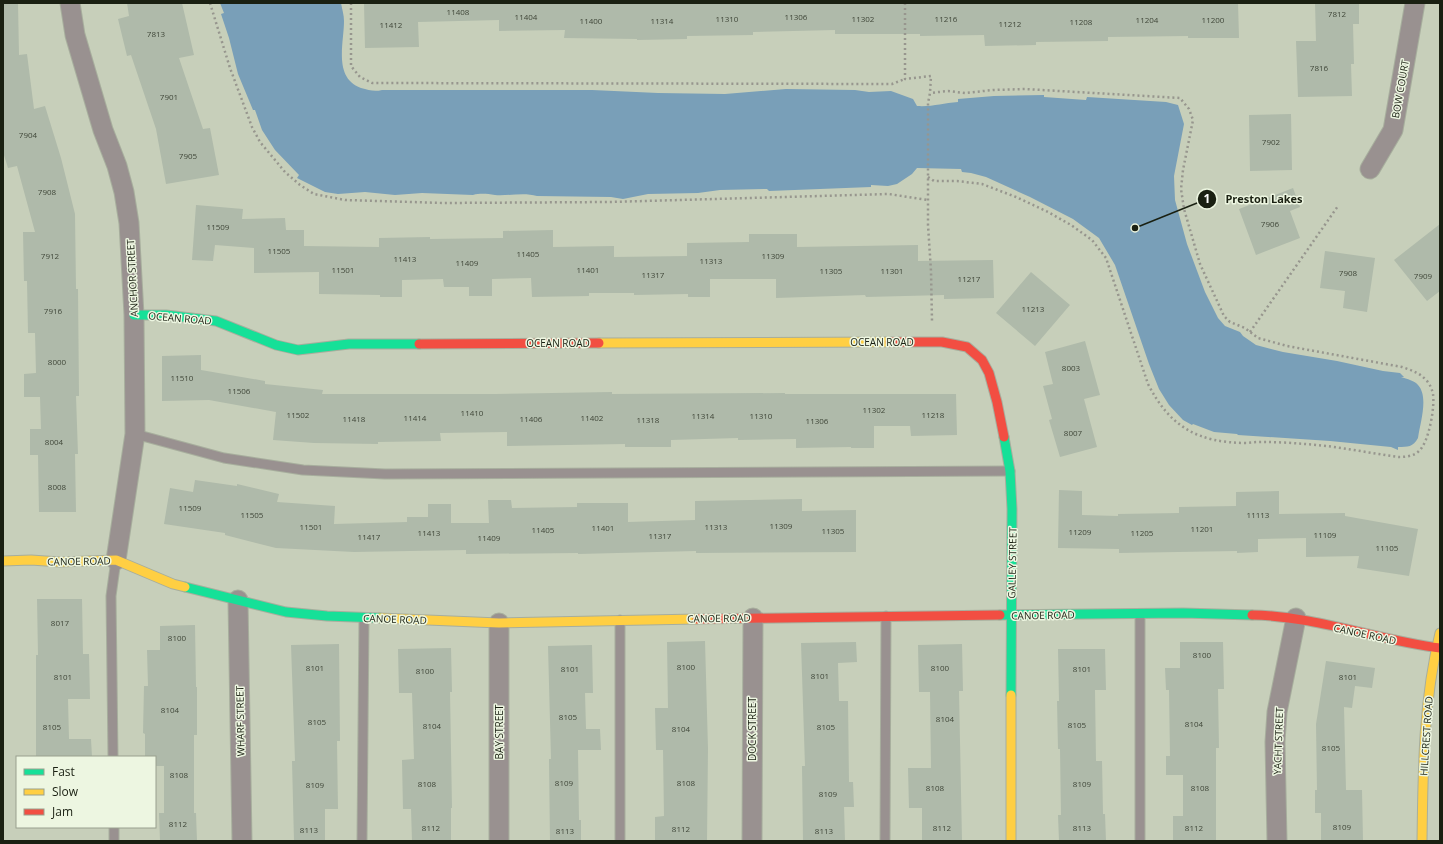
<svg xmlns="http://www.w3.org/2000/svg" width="1443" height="844" viewBox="0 0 1443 844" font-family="'Open Sans',sans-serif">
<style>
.water{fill:#799fb8}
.building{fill:#afbaaa}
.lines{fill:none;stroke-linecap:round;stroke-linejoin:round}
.lane-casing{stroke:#a7ae9d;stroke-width:11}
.street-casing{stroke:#a7ae9d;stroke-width:21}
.fast-casing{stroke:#a7ae9d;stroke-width:11}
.slow-casing{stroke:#a7ae9d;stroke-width:11}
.jam-casing{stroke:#a7ae9d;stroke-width:11}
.path{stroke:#97968e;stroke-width:2.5;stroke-dasharray:2 3;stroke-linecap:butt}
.lane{stroke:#999190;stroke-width:9}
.street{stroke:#999190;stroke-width:19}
.fast{stroke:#16e098;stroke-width:9}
.slow{stroke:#ffcf43;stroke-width:9}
.jam{stroke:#f24e42;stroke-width:9}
.labels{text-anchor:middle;stroke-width:3;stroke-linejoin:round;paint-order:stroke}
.number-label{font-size:8px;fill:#41483a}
.street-label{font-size:10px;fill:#1a2012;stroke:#edf6e1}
.leader{fill:none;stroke:#1a2012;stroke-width:1.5}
.callout-dot{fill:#1a2012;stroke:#edf6e1;stroke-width:1.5}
.mark-label{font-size:12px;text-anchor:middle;font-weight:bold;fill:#fff}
.callout-label{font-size:11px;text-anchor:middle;font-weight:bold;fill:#1a2012;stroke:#edf6e1;stroke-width:3;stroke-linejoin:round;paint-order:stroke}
</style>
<rect width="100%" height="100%" fill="#c7cfba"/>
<!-- water -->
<path class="water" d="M220 3H341C342 9 344 15 344 21 344 43 333 78 361 88 369 90 374 92 382 90H592L658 93 725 94 786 89 855 90 869 92 891 91 913 99 917 106C932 107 943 103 958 102V99L994 96 1044 95V97L1086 100 1087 97 1166 102 1178 105 1184 124 1174 176 1175 200 1187 244 1205 292 1218 318 1225 326 1240 332 1243 336 1256 345 1283 352 1337 361 1383 371 1400 373 1404 377H1401C1407 379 1415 381 1418 385 1429 397 1420 423 1418 438 1413 447 1408 447 1398 447V450L1391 447 1330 441 1238 435 1237 434 1214 432 1193 424 1192 425 1183 420 1169 405 1159 389 1149 364 1115 265 1099 238 1073 219 1030 197 986 177 971 173 962 172 961 169 917 168 912 174 897 184 888 186 871 185V187L769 191 767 189 720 190 698 193 648 194 623 199 611 197 537 196C524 192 509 196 495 195 487 194 481 193 473 195L422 193 395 195 365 192 338 194 325 192 297 178 299 175 275 150 262 130 255 110H253L238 74 229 38 221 14 224 13Z"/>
<!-- building -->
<path class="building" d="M3 3H18L19 55 27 54 34 109 45 106 61 158 75 214 76 289H78L79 396H76L78 454H75L76 512H39L38 455H30V429H41L40 397H24V374L36 373 35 333H28L27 281H24L23 232H35L17 166 8 168 3 152Z
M127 3H182L194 55 179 58 203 129 210 128 219 175 166 184 156 129 131 55 127 56 118 19 129 16Z
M364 3H1238L1239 38H1188V36L1108 37V41L1036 42V45L985 46 984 35 920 36V34H835V30L753 32V35L687 36V39L637 40V39L564 38 565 30 499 31V20L418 22 419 47 365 48Z
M1315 3H1359V24H1353L1354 64H1351L1352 96 1298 97 1296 41H1316Z
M1291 114 1292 170 1250 171 1249 115Z
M1293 188 1300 207 1290 211 1300 238 1256 255 1239 209Z
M196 205 243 209 242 219 285 218 286 230H304V246L379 247V238L430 237V239L503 238V231L553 230V247L614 246V257L687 256V243L749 242V234H797V247L918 245V261L993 260 994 298 944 299V295L866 297 865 295 776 298V279H710V297H688V294L634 295V293H589V296L532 297 531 278 492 279V296H469V287H444L443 279 402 280V297H380V295L319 294V272L254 273V248L215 245 213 261 192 260Z
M1440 224V291L1427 301 1394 260Z
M1325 251 1375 258 1367 312 1343 308 1345 291 1320 288Z
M1031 272 1070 305 1035 346 996 313Z
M1085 341 1100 395 1084 399 1097 447 1060 457 1049 420 1052 419 1043 386 1053 384 1045 352Z
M201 355V370L265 381V384L323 390 322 394H495L612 392V394L785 393V394H956L957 435 911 436 910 426H874V448H851V447L796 448V439L738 440V438L671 440V447H625V444L507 446V432L440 433 441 441 378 442V444L314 443 273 440 276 412 209 400 162 401V356Z
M195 480 237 486V484L279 494 277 502 335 506 334 524 407 522V517H428V504H451V523H489L488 500H511L512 508 577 507V503H628V522L695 520V501L802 499V511L856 510V552L696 553V551L578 554V553L466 554V550L354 552 276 548 225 535V533L164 524 170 488 193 492Z
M1059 490 1082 491V515L1118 516V514L1179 513V507L1236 506V492L1279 491V514L1345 513V516L1418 529 1409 576 1357 568 1359 556 1306 557V538L1258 539V552L1237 553V551L1119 553V549L1058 548Z
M37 599H82L83 654H89L90 699H68L69 739H91L92 757H36V655H38Z
M195 625 196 687H197V735H194V813H196L197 841H160L159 813H164V766H155V757H145V734L143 733 144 686H148L147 650H160V626Z
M705 641 708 749 707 841H655V817L664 816 663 750H656L655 708H668L667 642Z
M856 642 857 662 838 663 839 701H848L849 782H853L854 807H844L845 841H803L802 766H805L801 643Z
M1180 642H1223L1224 689H1218L1219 748H1216V841L1173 840V816H1183V775H1166V756H1170L1169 690H1166L1165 668H1180Z
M339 644 340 741H337L338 809H325V841H294L292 761H295L291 645Z
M962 644 963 691H959L962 841H922V808H909L908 768H931L930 692H919L918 645Z
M592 645 593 693H585L586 729H600L601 750H578L579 820H581V841H550L549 759H551L548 646Z
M451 648 452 692H450L452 808H451V841H412L411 809H403L402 760 414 759 412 693H399L398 649Z
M1058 649H1105L1106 690H1095L1096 761H1102L1103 814H1105L1106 841H1059L1058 815H1061L1060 749H1058L1057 701H1059Z
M1326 661 1375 668 1372 688 1355 686 1352 708 1344 707 1346 790H1362L1363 841H1321V813H1315V790H1317L1316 724Z"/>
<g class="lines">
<!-- lane casing -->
<g class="lane-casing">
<path id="lane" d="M135 434 224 458 303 470 385 474 1010 471
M113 757 111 596 116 560
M114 827V841
M362 841 364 618
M620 841V620
M885 841 886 616
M1140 841V614"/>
</g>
<!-- street casing -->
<g class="street-casing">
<path id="street" d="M70 3 75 35 103 130 117 166 124 192 129 223 134 315 135 434 116 560
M1370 169 1393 130 1415 3
M238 600 242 841
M499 623V841
M752 841 753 618
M1277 841 1275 742 1277 712 1296 618"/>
</g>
<!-- fast casing -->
<g class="fast-casing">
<path id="fast" d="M134 315H166L216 321 276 345 298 350 349 344H419
M1004 437 1010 471 1012 509 1011 695
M185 587 286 612 327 616 380 618
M1000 615 1183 613 1252 615"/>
</g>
<!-- slow casing -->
<g class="slow-casing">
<path id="slow" d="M599 343 890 342
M3 561 31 560 60 562 116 560 173 584 185 587
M380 618 499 623 697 619
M1011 841V695
M1422 841C1423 771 1423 702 1440 633"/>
</g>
<!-- jam casing -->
<g class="jam-casing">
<path id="jam" d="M890 342H942L967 347 982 360 989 373 997 402 1004 437
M419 344 599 343
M1252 615C1316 616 1377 640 1440 648
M697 619 1000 615"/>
</g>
<!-- path -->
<path class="path" d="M210 3 230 68 252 127 260 142 285 172 300 185 314 194 345 200 444 203 610 202 889 194 928 200
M351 3V66L360 77 372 83 892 84 905 79
M905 3V79L931 76 930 93 928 103V225L931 271 932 321
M928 177 934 181H957L982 184 1016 197 1048 212 1071 225 1092 240 1106 258 1148 384C1170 427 1198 443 1247 443 1253 442 1259 442 1265 442 1278 442 1292 443 1305 444 1337 446 1368 453 1399 457 1406 457 1414 456 1419 451 1429 442 1435 407 1433 394 1432 389 1430 384 1426 380 1420 373 1411 370 1402 367L1287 346 1258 338 1245 328 1230 322 1224 316 1200 264 1184 209 1181 189 1183 170 1193 120 1189 109 1180 98 1025 89 993 90 965 93 948 91 930 93
M1250 332 1338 206"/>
<!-- lane -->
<use href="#lane" class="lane"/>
<!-- street -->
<use href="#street" class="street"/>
<!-- fast -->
<use href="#fast" class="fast"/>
<!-- slow -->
<use href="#slow" class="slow"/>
<!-- jam -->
<use href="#jam" class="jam"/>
</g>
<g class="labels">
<!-- number labels -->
<g class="number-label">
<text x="458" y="15">11408</text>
<text x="1337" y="17">7812</text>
<text x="526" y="20">11404</text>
<text x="796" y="20">11306</text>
<text x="727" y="22">11310</text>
<text x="863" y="22">11302</text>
<text x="946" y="22">11216</text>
<text x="1147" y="23">11204</text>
<text x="1213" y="23">11200</text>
<text x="591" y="24">11400</text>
<text x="662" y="24">11314</text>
<text x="1081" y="25">11208</text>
<text x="1010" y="27">11212</text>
<text x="391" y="28">11412</text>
<text x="156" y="37">7813</text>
<text x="1319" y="71">7816</text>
<text x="169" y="100">7901</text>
<text x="28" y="138">7904</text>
<text x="1271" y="145">7902</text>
<text x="188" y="159">7905</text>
<text x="47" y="195">7908</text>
<text x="1270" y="227">7906</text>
<text x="218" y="230">11509</text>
<text x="279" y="254">11505</text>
<text x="528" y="257">11405</text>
<text x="50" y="259">7912</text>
<text x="773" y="259">11309</text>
<text x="405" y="262">11413</text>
<text x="711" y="264">11313</text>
<text x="467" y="266">11409</text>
<text x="343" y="273">11501</text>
<text x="588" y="273">11401</text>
<text x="831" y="274">11305</text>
<text x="892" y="274">11301</text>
<text x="1348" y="276">7908</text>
<text x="653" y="278">11317</text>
<text x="1423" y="279">7909</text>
<text x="969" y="282">11217</text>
<text x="1033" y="312">11213</text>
<text x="53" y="314">7916</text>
<text x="57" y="365">8000</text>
<text x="1071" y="371">8003</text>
<text x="182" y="381">11510</text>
<text x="239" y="394">11506</text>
<text x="874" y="413">11302</text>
<text x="472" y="416">11410</text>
<text x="298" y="418">11502</text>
<text x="933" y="418">11218</text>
<text x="703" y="419">11314</text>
<text x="761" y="419">11310</text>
<text x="415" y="421">11414</text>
<text x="592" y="421">11402</text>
<text x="354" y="422">11418</text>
<text x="531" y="422">11406</text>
<text x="648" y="423">11318</text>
<text x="817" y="424">11306</text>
<text x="1073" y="436">8007</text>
<text x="54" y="445">8004</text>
<text x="57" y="490">8008</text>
<text x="190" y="511">11509</text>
<text x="252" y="518">11505</text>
<text x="1258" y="518">11113</text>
<text x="781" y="529">11309</text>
<text x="311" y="530">11501</text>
<text x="716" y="530">11313</text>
<text x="603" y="531">11401</text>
<text x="1202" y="532">11201</text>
<text x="543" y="533">11405</text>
<text x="833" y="534">11305</text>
<text x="1080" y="535">11209</text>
<text x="429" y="536">11413</text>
<text x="1142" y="536">11205</text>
<text x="1325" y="538">11109</text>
<text x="660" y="539">11317</text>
<text x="369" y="540">11417</text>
<text x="489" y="541">11409</text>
<text x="1387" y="551">11105</text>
<text x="60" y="626">8017</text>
<text x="177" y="641">8100</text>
<text x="1202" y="658">8100</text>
<text x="686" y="670">8100</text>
<text x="315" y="671">8101</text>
<text x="940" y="671">8100</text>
<text x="570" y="672">8101</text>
<text x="1082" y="672">8101</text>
<text x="425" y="674">8100</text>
<text x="820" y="679">8101</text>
<text x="63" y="680">8101</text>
<text x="1348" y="680">8101</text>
<text x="170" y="713">8104</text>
<text x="568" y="720">8105</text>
<text x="945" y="722">8104</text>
<text x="317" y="725">8105</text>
<text x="1194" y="727">8104</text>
<text x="1077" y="728">8105</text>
<text x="432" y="729">8104</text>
<text x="52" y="730">8105</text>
<text x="826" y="730">8105</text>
<text x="681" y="732">8104</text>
<text x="1331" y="751">8105</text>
<text x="179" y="778">8108</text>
<text x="564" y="786">8109</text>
<text x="686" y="786">8108</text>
<text x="427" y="787">8108</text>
<text x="1082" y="787">8109</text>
<text x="315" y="788">8109</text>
<text x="935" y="791">8108</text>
<text x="1200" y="791">8108</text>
<text x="828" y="797">8109</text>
<text x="178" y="827">8112</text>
<text x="1342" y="830">8109</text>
<text x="431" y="831">8112</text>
<text x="942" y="831">8112</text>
<text x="1082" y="831">8113</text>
<text x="1194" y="831">8112</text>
<text x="681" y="832">8112</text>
<text x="309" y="833">8113</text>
<text x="565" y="834">8113</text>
<text x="824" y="834">8113</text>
</g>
<!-- street labels -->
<g class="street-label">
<text transform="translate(1400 89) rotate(-80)" y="4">BOW COURT</text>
<text transform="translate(132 278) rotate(-93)" y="4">ANCHOR STREET</text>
<text transform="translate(180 318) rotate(5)" y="4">OCEAN ROAD</text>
<text x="882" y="346">OCEAN ROAD</text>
<text x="558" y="347">OCEAN ROAD</text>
<text transform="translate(79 561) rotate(-1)" y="4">CANOE ROAD</text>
<text transform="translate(1012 563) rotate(-89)" y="4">GALLEY STREET</text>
<text transform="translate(1043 615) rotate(-1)" y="4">CANOE ROAD</text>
<text transform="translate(719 618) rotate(-1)" y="4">CANOE ROAD</text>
<text transform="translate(395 619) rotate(2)" y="4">CANOE ROAD</text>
<text transform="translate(1365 634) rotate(12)" y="4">CANOE ROAD</text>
<text transform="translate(240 721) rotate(-91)" y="4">WHARF STREET</text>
<text transform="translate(752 729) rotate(-90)" y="4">DOCK STREET</text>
<text transform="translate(499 732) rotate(-90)" y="4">BAY STREET</text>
<text transform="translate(1426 736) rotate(-86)" y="4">HILLCREST ROAD</text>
<text transform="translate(1278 741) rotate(-88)" y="4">YACHT STREET</text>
</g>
</g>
<!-- callouts -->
<path class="leader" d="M1135 228L1207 199"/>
<g class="callout-dot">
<circle cx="1135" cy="228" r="4"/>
<circle cx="1207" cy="199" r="10"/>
</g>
<g class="mark-label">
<text x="1207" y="203">1</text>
</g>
<g class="callout-label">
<text x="1264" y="203">Preston Lakes</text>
</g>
<!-- border -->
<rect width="1443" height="844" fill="none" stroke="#1a2012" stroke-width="8"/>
<!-- legend -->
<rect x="16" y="756" width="140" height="72" fill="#edf6e1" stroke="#99a08e"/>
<rect x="24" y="769" width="20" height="6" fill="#16e098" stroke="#99a08e"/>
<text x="52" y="776" font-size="12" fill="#1a2012">Fast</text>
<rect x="24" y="789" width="20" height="6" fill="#ffcf43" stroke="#99a08e"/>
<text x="52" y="796" font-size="12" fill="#1a2012">Slow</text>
<rect x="24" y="809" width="20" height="6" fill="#f24e42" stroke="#99a08e"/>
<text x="52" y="816" font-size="12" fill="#1a2012">Jam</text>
</svg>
